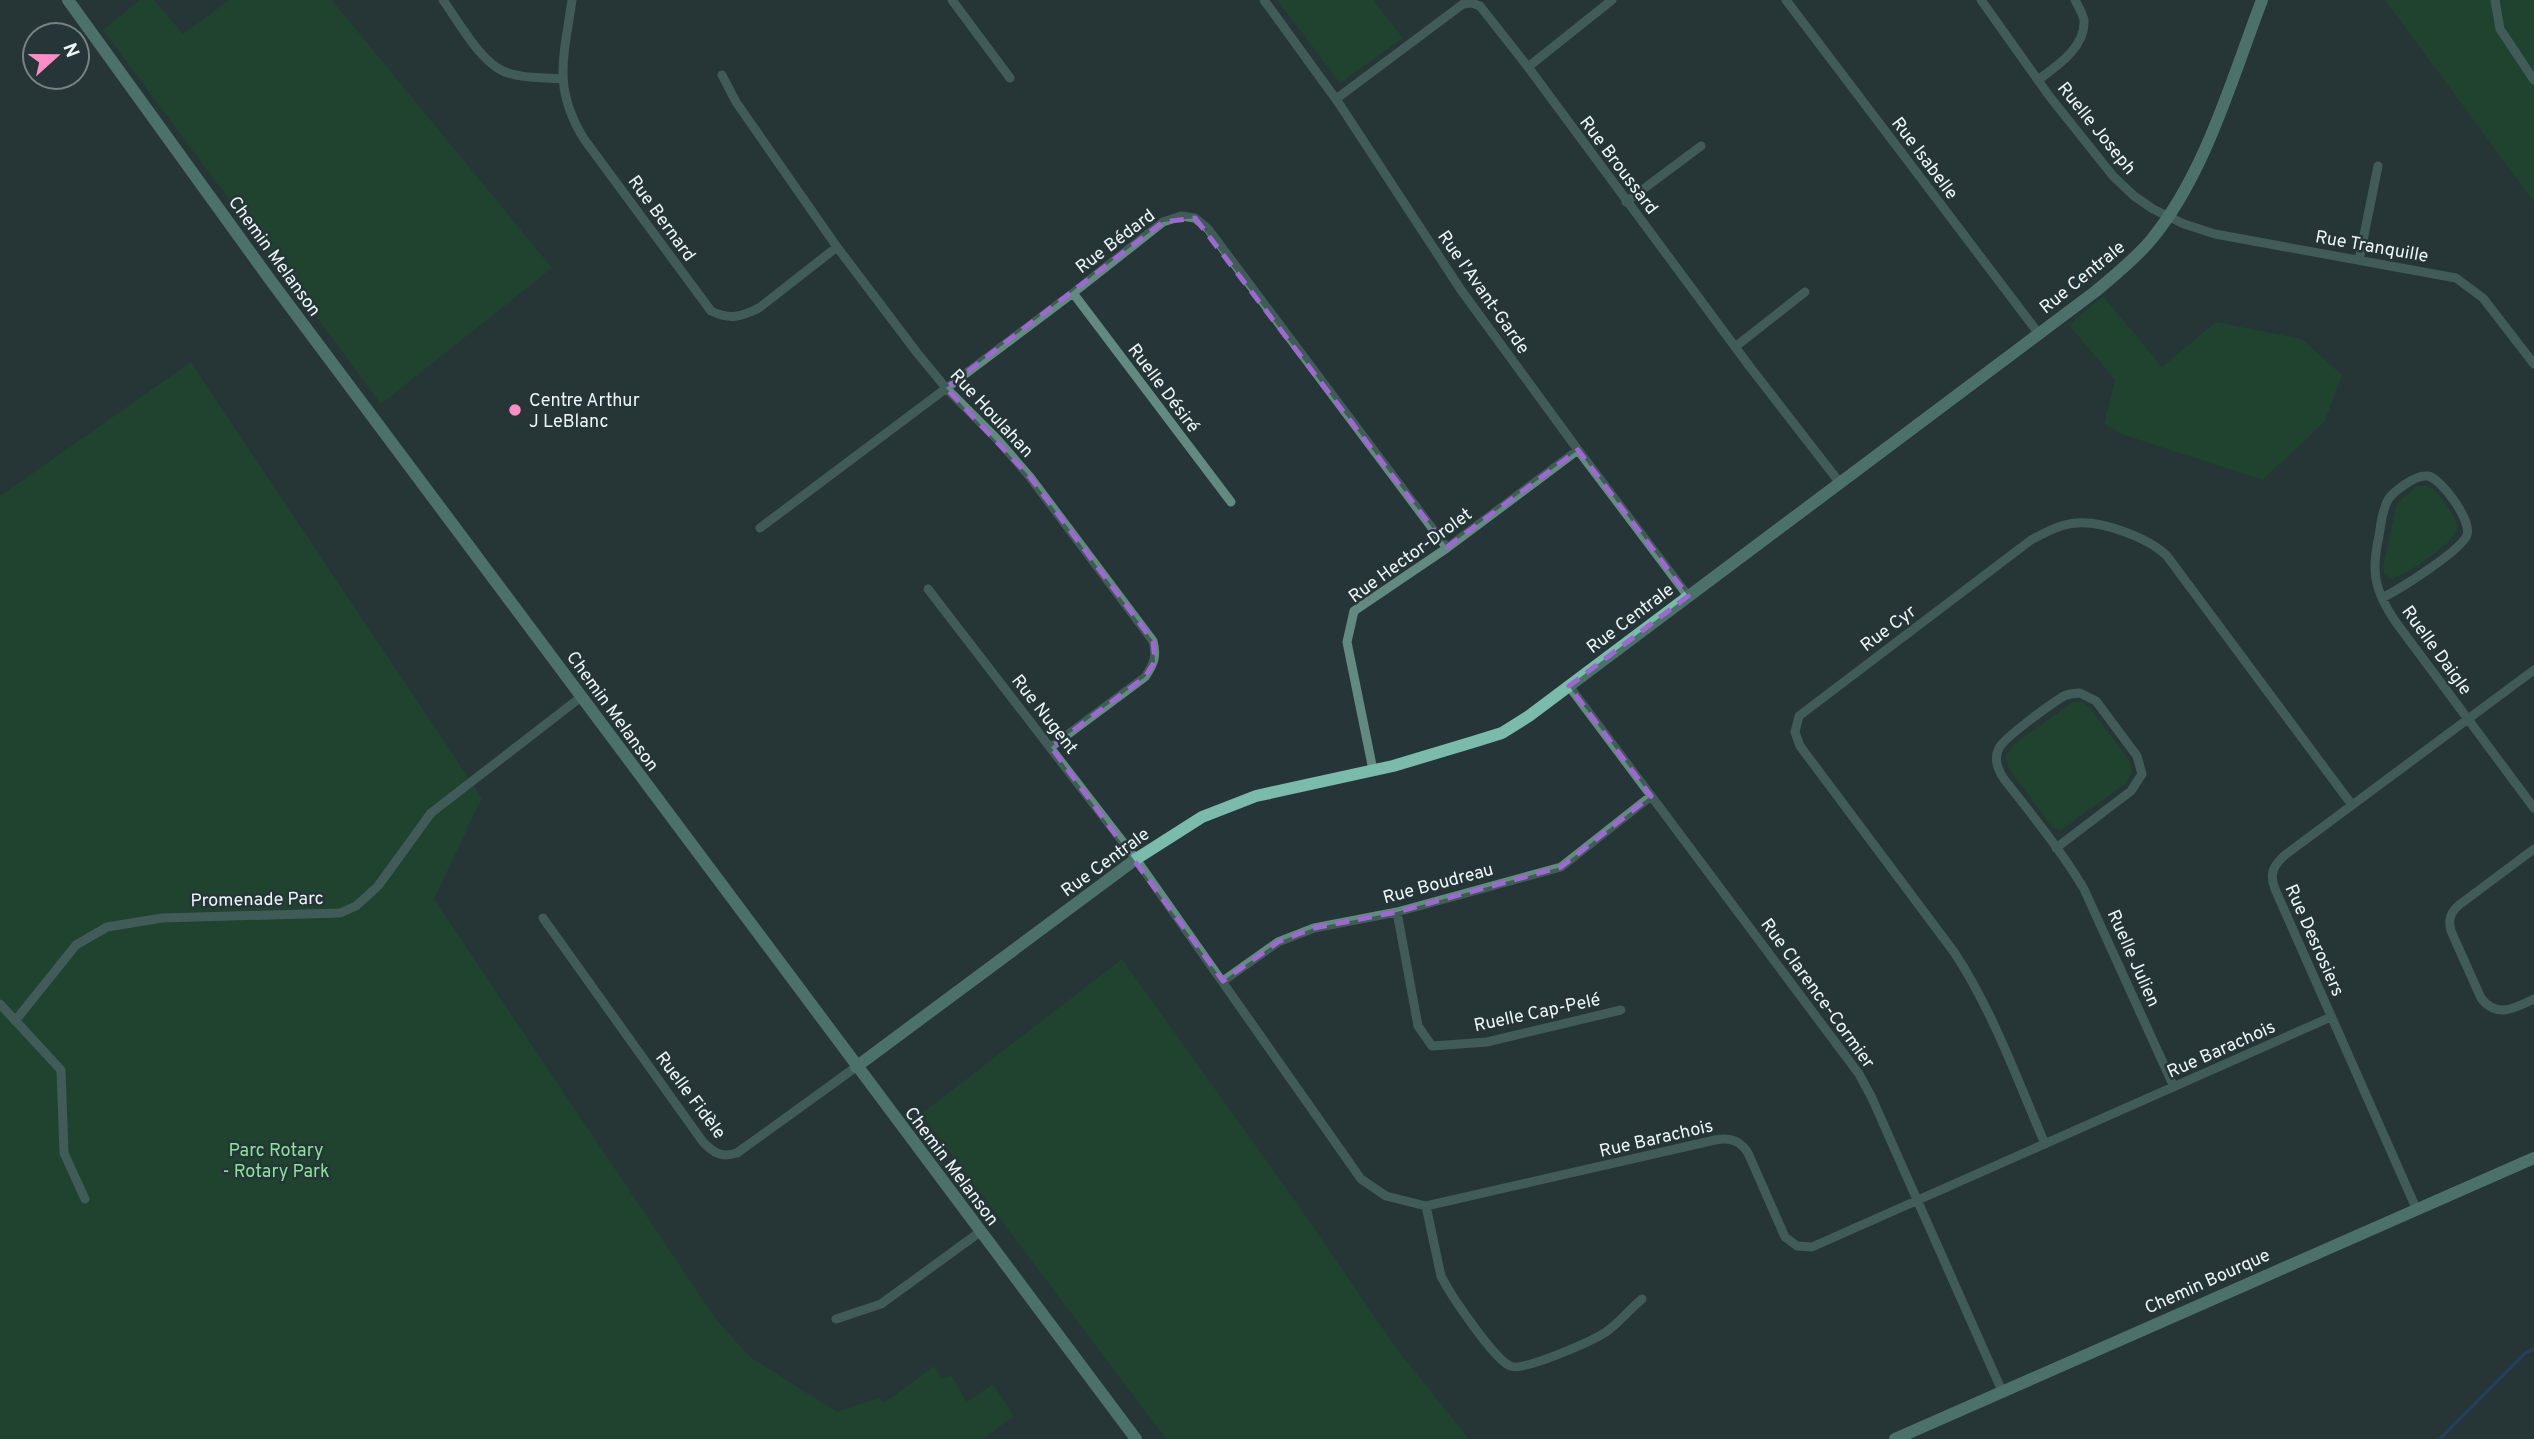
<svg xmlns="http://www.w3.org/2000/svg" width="2534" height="1439" viewBox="0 0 2534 1439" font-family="Overpass,sans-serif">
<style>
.green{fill:#175427}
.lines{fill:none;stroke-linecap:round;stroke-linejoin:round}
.stream{stroke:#2b4782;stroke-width:3.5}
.street{stroke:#628a80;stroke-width:9}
.secondary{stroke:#7abbac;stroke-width:12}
.marked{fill:none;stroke:#9d69d0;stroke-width:5;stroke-dasharray:14 9;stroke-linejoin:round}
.poi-dot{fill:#fb8fc5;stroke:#263537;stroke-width:2.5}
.labels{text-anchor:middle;stroke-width:5;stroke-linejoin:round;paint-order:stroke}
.street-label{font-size:18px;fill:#edf6f7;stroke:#263537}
.poi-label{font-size:18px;fill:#edf6f7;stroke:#263537;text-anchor:start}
.park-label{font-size:18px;fill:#8ae49a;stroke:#263537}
</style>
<rect width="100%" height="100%" fill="#263537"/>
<!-- green -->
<path class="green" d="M139 0H154L183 34 229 0H332L552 268 381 404 103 30Z
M1277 0H1373L1403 38 1340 83Z
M2385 0H2534V202Z
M2103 296 2162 367 2216 322 2302 339 2342 375 2325 421 2263 480 2121 434 2104 423 2115 380 2069 325Z
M191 362 482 798 434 899 715 1318 750 1357 837 1412 879 1398 884 1403 934 1366 942 1379 951 1375 967 1402 993 1384 1014 1416 983 1439H0V496Z
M2417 486C2423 485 2428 485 2433 489 2441 495 2460 521 2457 531 2454 542 2402 579 2391 578L2384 573 2383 565 2397 503Z
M2073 702H2082L2090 708 2129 760 2132 772 2126 783 2060 831 2052 827 2009 769 2006 756 2014 744Z
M1122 959 1301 1209 1396 1348 1469 1439H1166L921 1114Z"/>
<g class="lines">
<!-- stream -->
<path class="stream" d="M2440 1439 2525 1353 2534 1349"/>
<!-- street -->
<path class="street" d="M443 0C458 21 480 61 503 71 521 79 544 77 563 79
M572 0C564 57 552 87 584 139L711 311C730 320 741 317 759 308L837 247
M952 0 1010 78
M1264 0 1338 102 1461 290 1578 450 1688 596
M1786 0 2039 334
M1981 0 2050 97 2113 176 2134 196 2153 209 2184 224 2215 234 2456 278 2483 298 2534 364
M2495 0 2500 29 2534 80
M1528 67 1612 0
M722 75 736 102 837 247 918 354 946 388 998 440 1030 477 1153 641C1157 656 1154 664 1145 677L1051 747
M2038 80C2057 66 2086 47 2084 20 2083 14 2078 6 2075 0
M1336 99 1463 4 1472 3 1480 6 1528 67 1750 367 1840 483
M1626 202 1701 146
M2359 260 2378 166
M1073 293 1231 502
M1735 347 1805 292
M760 528 1073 293 1163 222 1181 216 1195 218 1208 229 1447 548
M928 589 1136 859 1361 1179 1386 1196 1426 1206 1715 1140C1729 1137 1740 1140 1748 1153L1785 1237 1797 1246 1812 1247 2331 1017
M2382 598C2398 590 2461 551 2467 535 2472 521 2442 479 2428 476 2419 475 2411 480 2404 485 2398 490 2392 493 2388 500 2382 510 2381 524 2379 536 2371 571 2374 590 2395 621L2534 808
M1569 686 1859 1074 1871 1096 2002 1391
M1373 770 1347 642 1354 611 1447 548 1578 450
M2056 848 2131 791 2142 774 2137 756 2096 701 2080 693C2074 693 2069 694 2064 696 2052 703 2005 737 1999 748 1993 759 1998 770 2004 779 2032 815 2061 850 2084 889L2174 1087
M2534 849 2459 905C2450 913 2448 920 2451 931L2481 998C2497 1019 2515 1008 2534 999
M1397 912 1418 1026 1432 1046 1487 1042 1621 1010
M543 918 703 1142C714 1153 721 1158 737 1153L856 1067
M1223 981 1278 942 1314 928 1397 912 1561 867 1651 796
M0 1004 61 1070 64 1153 85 1199
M15 1021 76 945 107 927 162 918 340 913 356 906 378 886 431 813 581 697
M2045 1144C2017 1079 1993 1011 1954 952L1800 746 1795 732 1799 716 2031 540C2046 532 2060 524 2077 523 2103 521 2149 538 2167 556L2352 805
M1426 1206 1441 1276C1450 1294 1493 1358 1510 1366 1523 1372 1592 1341 1606 1332 1619 1323 1630 1309 1642 1299
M2416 1208 2275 889C2269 874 2273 866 2285 855L2534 670
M836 1319 881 1304 980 1232"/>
<!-- secondary -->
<path class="secondary" d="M68 0 271 281 1136 1439
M856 1067 1136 859 1202 817 1256 796 1393 766 1473 742 1502 733 1529 716 2096 291C2115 275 2135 259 2151 240 2205 175 2232 78 2262 0
M1895 1439 2534 1158"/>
</g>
<!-- marked area -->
<path d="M0 0H2534V1439H0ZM1195 218 1447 547 1578 450 1688 596 1569 686 1651 796 1561 867 1397 912 1314 928 1278 942 1223 981 1051 747 1145 677 1155 661 1153 641 1030 477 946 388 1163 222Z" fill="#263537" fill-opacity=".55" fill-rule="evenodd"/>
<path class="marked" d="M1195 218 1447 547 1578 450 1688 596 1569 686 1651 796 1561 867 1397 912 1314 928 1278 942 1223 981 1051 747 1145 677 1155 661 1153 641 1030 477 946 388 1163 222Z"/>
<!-- markers -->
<circle class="poi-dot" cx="515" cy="410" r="7"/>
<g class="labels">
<!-- street labels -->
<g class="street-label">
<text transform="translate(2097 128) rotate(51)" y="6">Ruelle Joseph</text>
<text transform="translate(1925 158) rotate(53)" y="6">Rue Isabelle</text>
<text transform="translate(1619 165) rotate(53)" y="6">Rue Broussard</text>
<text transform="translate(662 218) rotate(54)" y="6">Rue Bernard</text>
<text transform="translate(1115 241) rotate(-37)" y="6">Rue Bédard</text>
<text transform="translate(2372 246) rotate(10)" y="6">Rue Tranquille</text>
<text transform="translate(275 256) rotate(54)" y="6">Chemin Melanson</text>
<text transform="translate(2082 277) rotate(-39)" y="6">Rue Centrale</text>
<text transform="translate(1484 292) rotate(55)" y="6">Rue l'Avant-Garde</text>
<text transform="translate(1164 388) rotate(53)" y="6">Ruelle Désiré</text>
<text transform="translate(992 413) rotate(47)" y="6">Rue Houlahan</text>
<text transform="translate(1410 555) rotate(-36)" y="6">Rue Hector-Drolet</text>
<text transform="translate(1630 618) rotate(-37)" y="6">Rue Centrale</text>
<text transform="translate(1888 628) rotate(-37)" y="6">Rue Cyr</text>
<text transform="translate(2437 650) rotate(54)" y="6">Ruelle Daigle</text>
<text transform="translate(613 711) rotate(54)" y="6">Chemin Melanson</text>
<text transform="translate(1045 714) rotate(52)" y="6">Rue Nugent</text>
<text transform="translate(1105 862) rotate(-36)" y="6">Rue Centrale</text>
<text transform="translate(1438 883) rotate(-15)" y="6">Rue Boudreau</text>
<text transform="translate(257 899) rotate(-1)" y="6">Promenade Parc</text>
<text transform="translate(2315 940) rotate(66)" y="6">Rue Desrosiers</text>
<text transform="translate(2134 958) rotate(66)" y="6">Ruelle Julien</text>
<text transform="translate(1818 993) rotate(54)" y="6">Rue Clarence-Cormier</text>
<text transform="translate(1537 1012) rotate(-12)" y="6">Ruelle Cap-Pelé</text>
<text transform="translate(2221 1049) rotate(-24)" y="6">Rue Barachois</text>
<text transform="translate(691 1095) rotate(53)" y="6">Ruelle Fidèle</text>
<text transform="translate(1656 1138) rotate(-13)" y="6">Rue Barachois</text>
<text transform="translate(952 1166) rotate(53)" y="6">Chemin Melanson</text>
<text transform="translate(2207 1281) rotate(-24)" y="6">Chemin Bourque</text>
</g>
<!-- poi labels -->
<g class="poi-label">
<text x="529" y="406">Centre Arthur<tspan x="529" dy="21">J LeBlanc</tspan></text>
</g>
<!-- park labels -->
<g class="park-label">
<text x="276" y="1156">Parc Rotary<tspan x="276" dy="21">- Rotary Park</tspan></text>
</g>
</g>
<!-- north arrow -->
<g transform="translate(56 56) rotate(69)"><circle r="33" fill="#263537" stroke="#768284" stroke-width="2"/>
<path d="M0-5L12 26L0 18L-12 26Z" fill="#fb8fc5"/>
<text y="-10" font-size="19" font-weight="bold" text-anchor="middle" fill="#edf6f7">N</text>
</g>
</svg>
